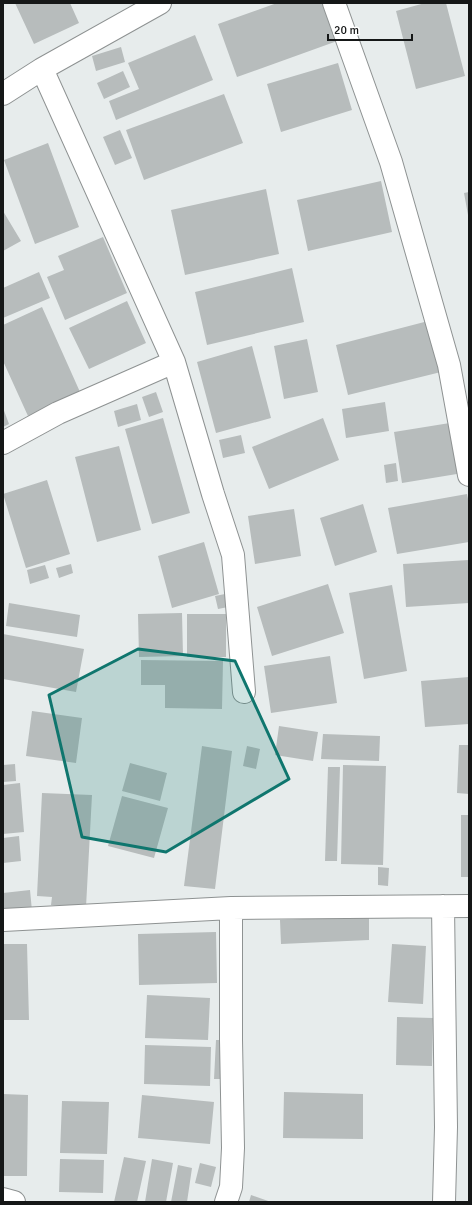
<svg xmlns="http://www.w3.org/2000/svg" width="472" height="1205" viewBox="0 0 472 1205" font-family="Signika,sans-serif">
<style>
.building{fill:#b7bcbc}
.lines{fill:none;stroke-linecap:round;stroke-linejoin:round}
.street-casing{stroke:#8e9292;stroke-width:24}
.street{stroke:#fff;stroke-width:22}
.marked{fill:#0f766e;fill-opacity:0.2;stroke:#0f766e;stroke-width:3;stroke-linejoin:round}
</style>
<rect width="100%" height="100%" fill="#e7ecec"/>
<!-- building -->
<path class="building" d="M15 3H70L79 23 34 44Z
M277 3H327L340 40 237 77 218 24Z
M425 3H446L465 76 416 89 396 11Z
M195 35 213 80 116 120 109 101 139 89 128 63Z
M121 47 125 62 96 71 92 56Z
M338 63 352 110 281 132 267 84Z
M123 71 130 87 104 99 97 83Z
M224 94 243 143 144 180 126 130Z
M120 130 132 158 115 165 103 137Z
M48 143 79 227 35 244 4 160Z
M381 181 392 232 308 251 297 200Z
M266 189 279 254 185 275 171 210Z
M469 192V215H468L464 193Z
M3 211 21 241 3 251Z
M103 237 127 293 65 320 47 277 64 270 58 256Z
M292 268 304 322 207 345 195 292Z
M39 272 50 298 3 318V288Z
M127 301 146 343 89 369 69 328Z
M42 307 80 392 28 416 3 361V325Z
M432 320 445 371 348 395 336 345Z
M307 339 318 392 284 399 274 346Z
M252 346 271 418 216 433 197 362Z
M156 392 163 412 149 417 142 397Z
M385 402 389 431 346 438 342 409Z
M137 404 141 420 118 427 114 411Z
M3 408 9 424 3 427Z
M163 418 190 513 152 524 125 429Z
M323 418 339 460 269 489 252 447Z
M456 422 463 473 402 483 394 432Z
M241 435 245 453 223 458 219 440Z
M119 446 141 530 97 542 75 457Z
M396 463 398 481 386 483 384 465Z
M47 480 70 554 26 568 3 494Z
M467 494 469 504V542L397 554 388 508Z
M363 504 377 552 335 566 320 518Z
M294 509 301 556 255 564 248 516Z
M204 542 219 594 172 608 158 556Z
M469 560V603L406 607 403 564Z
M71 564 73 573 59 578 56 568Z
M45 565 49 578 30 584 27 570Z
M328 584 344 633 272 656 257 607Z
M392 585 407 671 364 679 349 593Z
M230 593 233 606 218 609 215 596Z
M9 603 80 615 77 637 6 626Z
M182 613 183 656 139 657 138 614Z
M187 614H226V657H187Z
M3 634 84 649 76 692 3 679Z
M330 656 337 703 271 713 264 666Z
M141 660 223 661 222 709 165 708V685H141Z
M469 677V724L425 727 421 681Z
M32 711 82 718 76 763 26 756Z
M279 726 318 732 313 761 275 755Z
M323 734 380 736 379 761 321 759Z
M459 745H469V794L457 793Z
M202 746 232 751 215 889 184 886Z
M247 746 260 749 256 769 243 766Z
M130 763 167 773 160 801 122 791Z
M15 764 16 781 3 782V765Z
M343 765 386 766 383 865 341 864Z
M328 767H340L337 861H325Z
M20 783 24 832 3 834V785Z
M42 793 92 795 86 907 51 905 52 897 37 896Z
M122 796 168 808 154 858 108 846Z
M461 815H469V877H461Z
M19 836 21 861 3 863V838Z
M378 867 389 868 388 886 378 885Z
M30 890 32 911 3 914V893Z
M369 916V940L281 944 280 920Z
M216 932 217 983 139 985 138 934Z
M3 944H27L29 1020H3Z
M392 944 426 946 423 1004 388 1002Z
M147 995 210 998 208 1040 145 1038Z
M397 1017 433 1018 432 1066 396 1065Z
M216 1040H227L225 1079H214Z
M145 1045 211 1047 210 1086 144 1084Z
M284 1092 363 1094V1139L283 1138Z
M3 1094 28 1095 27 1176H3Z
M142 1095 214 1102 210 1144 138 1138Z
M62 1101 109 1102 107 1154 60 1153Z
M124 1157 146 1161 137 1202H114Z
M60 1159 104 1160 103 1193 59 1192Z
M152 1159 173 1163 166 1202H145Z
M200 1163 216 1167 211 1187 195 1183Z
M178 1165 192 1168 187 1202H171Z
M251 1195 271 1202H249Z"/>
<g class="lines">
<!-- street casing -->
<g class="street-casing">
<path id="street" d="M334 3 391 162 449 365 469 475
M42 69 174 362 213 494 233 555 244 692
M3 94 42 69 160 3
M3 443 58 413 174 362
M443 906 446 1127 444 1202
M3 920 231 908 469 906
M3 1199 14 1202
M226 1202 231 1187 233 1148 231 1040V908"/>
</g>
<!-- street -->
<use href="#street" class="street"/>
</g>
<!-- marked area -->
<path class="marked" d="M138 649 235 661 289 779 166 852 82 837 49 695Z"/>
<!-- border -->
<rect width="472" height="1205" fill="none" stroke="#151717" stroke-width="8"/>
<!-- scale -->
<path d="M328 34v6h84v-6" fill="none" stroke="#151717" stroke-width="2"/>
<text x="334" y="34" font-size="12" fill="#151717" stroke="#ffffff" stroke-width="3" paint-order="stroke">20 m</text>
</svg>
